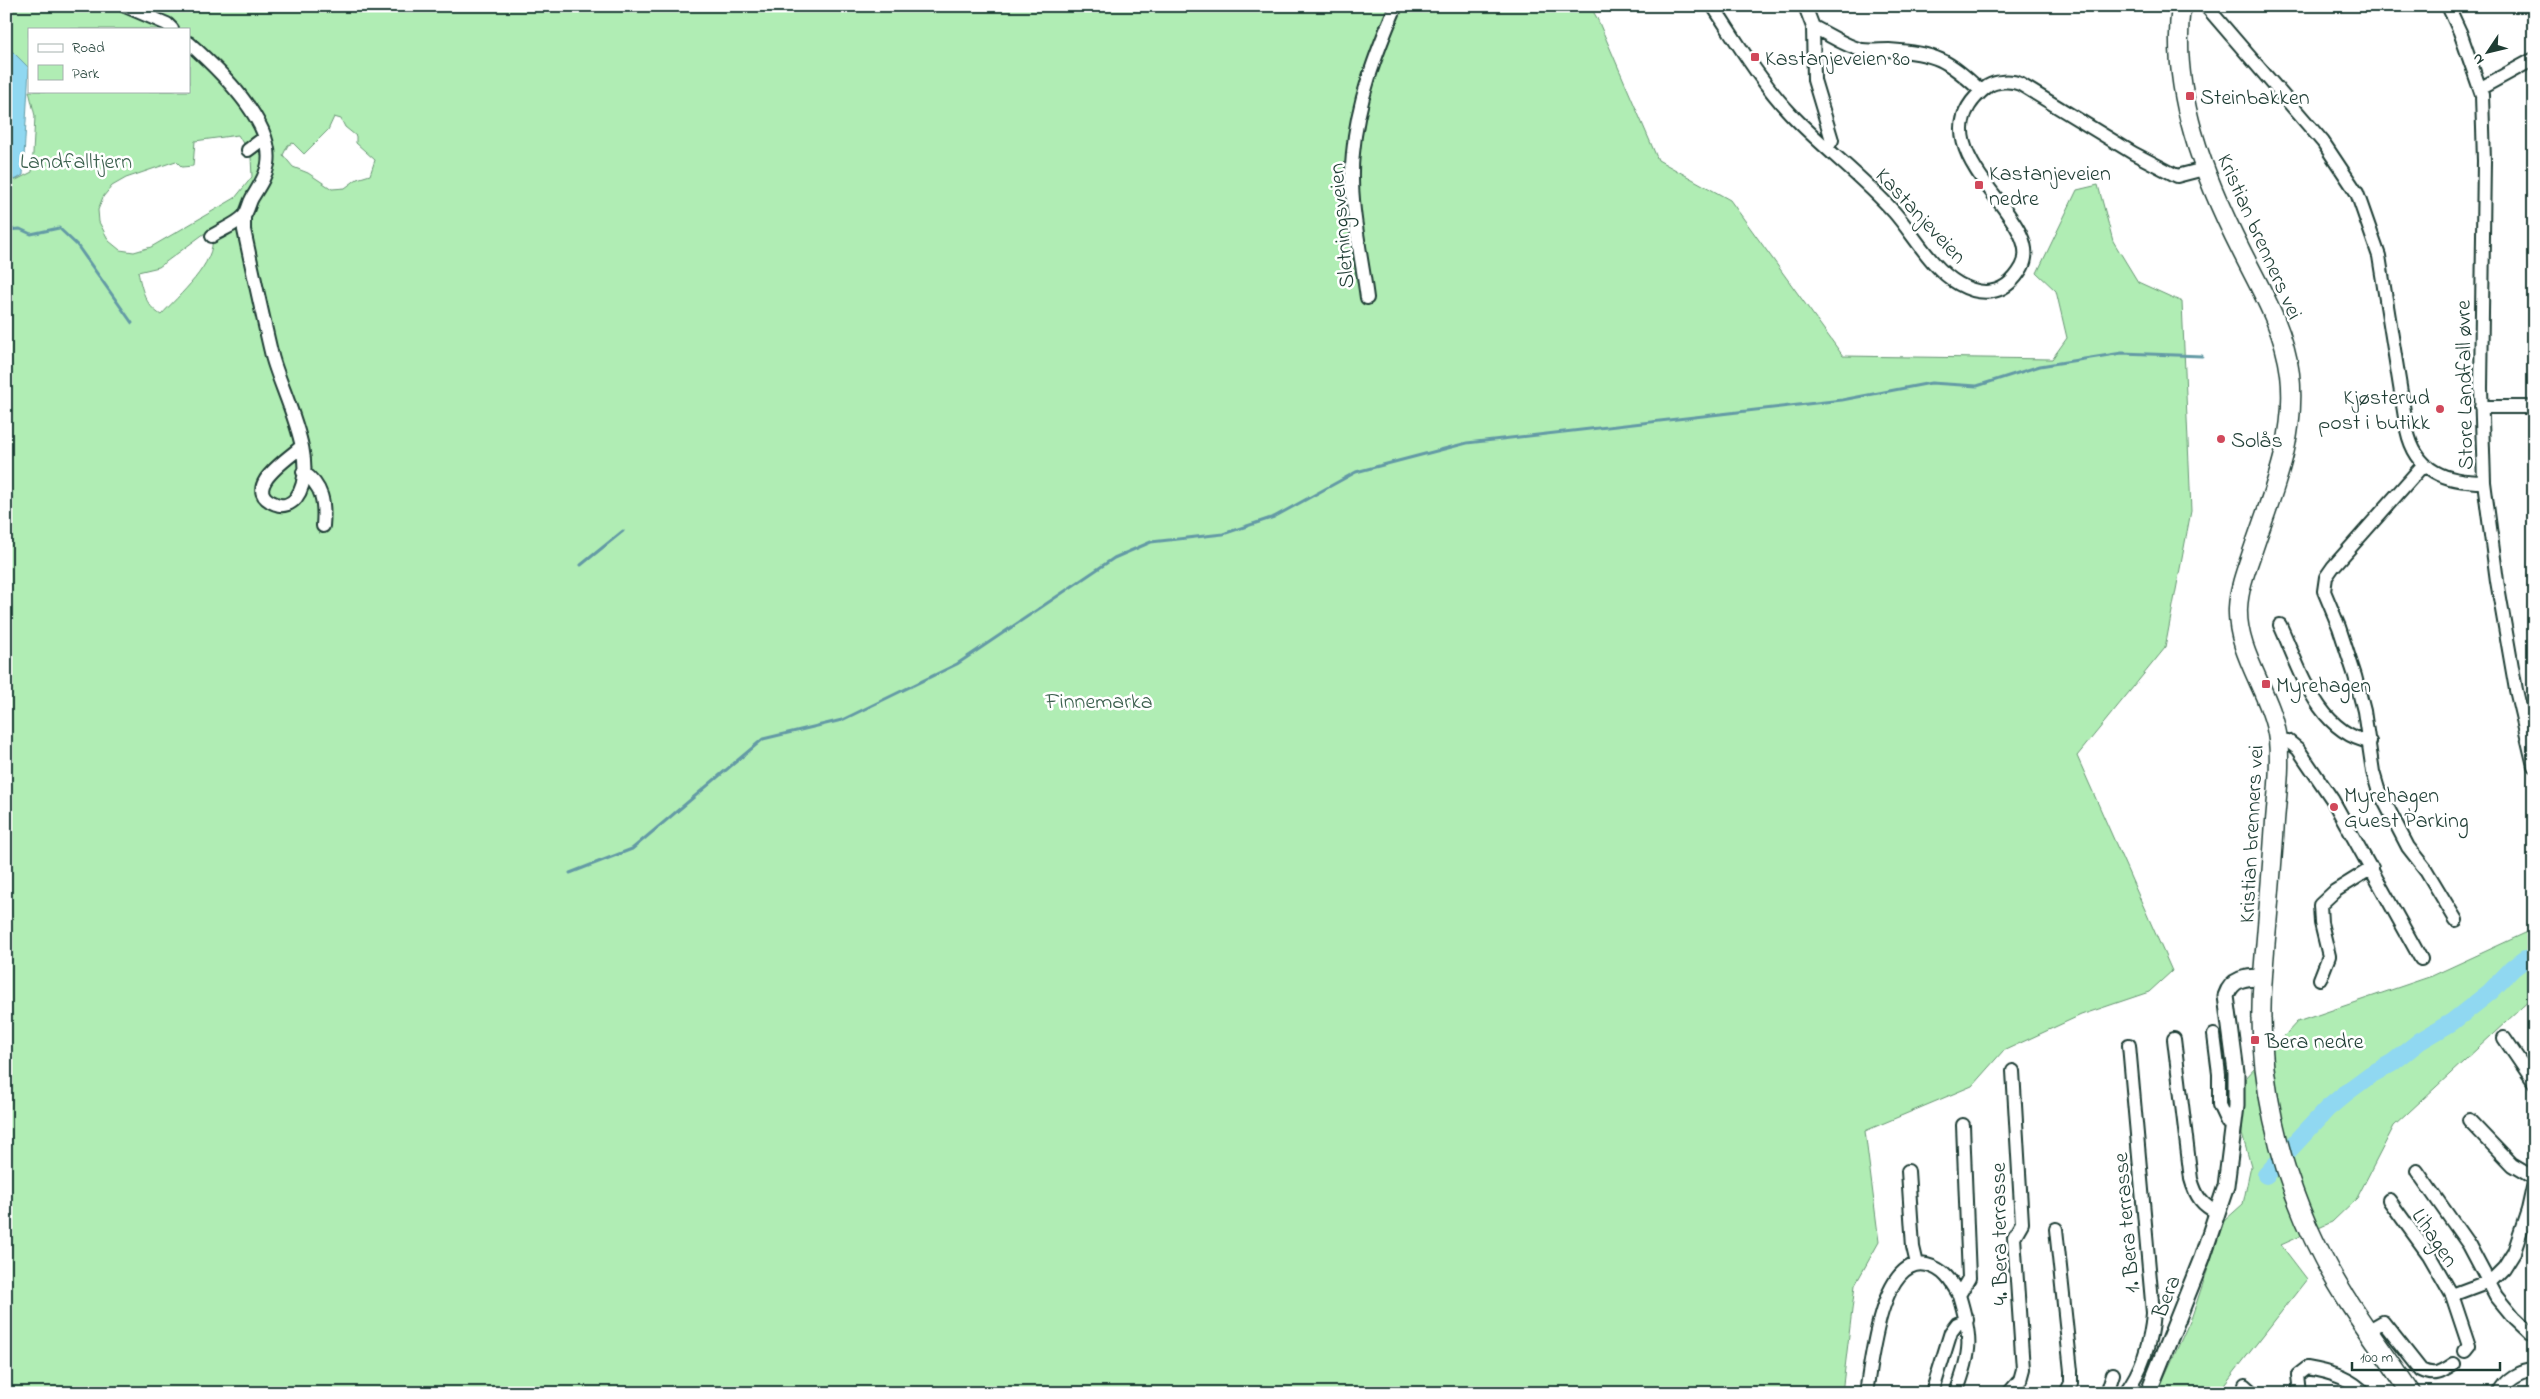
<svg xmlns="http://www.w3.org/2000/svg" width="2540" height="1399" viewBox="0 0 2540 1399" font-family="'Indie Flower',sans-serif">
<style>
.green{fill:#b0edb4;stroke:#689574;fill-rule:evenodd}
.water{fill:#90d8f1;stroke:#639aa5}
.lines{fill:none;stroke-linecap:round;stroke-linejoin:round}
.stream{stroke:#639aa5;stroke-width:3}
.river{stroke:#90d8f1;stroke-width:18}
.minor-casing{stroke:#1f3d34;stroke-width:16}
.tertiary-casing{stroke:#1f3d34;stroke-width:19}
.secondary-casing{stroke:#1f3d34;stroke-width:21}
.minor{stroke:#fff;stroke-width:12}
.tertiary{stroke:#fff;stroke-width:15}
.secondary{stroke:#fff;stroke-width:18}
.poi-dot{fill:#d1495b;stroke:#fff;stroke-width:2}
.labels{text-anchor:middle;stroke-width:5;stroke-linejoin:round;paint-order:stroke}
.poi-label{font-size:22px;fill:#1f3d34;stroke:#fff;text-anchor:start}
.park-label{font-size:22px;fill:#3c604e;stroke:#fff}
.street-label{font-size:22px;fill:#1f3d34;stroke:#fff}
</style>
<rect width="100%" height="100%" fill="#fff"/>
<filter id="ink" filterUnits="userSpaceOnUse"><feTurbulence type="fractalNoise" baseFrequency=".02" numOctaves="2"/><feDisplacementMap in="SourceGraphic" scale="10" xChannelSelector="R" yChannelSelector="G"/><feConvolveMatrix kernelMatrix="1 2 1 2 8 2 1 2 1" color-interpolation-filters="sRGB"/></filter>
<g filter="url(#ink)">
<!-- green -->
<path class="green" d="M6 6H1590L1597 18 1658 160 1730 200 1843 356 2052 359 2067 338 2056 291 2037 273 2077 190 2098 185 2113 241 2138 282 2182 302 2191 511 2165 648 2077 756 2172 971 2149 992 2081 1015 2003 1051 1972 1086 1865 1131 1879 1242 1855 1285 1842 1393H6V176L16 180 32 172 35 116 29 91H189V29H29V68L6 45ZM334 117 341 119 345 127 356 136V143L375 160 370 175 357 179 345 188 332 189 308 173 293 167 283 155 288 145 293 143 304 154 328 130ZM238 135 251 157 252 177 235 198 151 247 134 252 120 250 109 241 99 222 98 210 103 197 112 186 126 178 176 161 182 167 193 166 195 141ZM205 233 212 236C217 263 178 296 161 315 145 305 142 290 138 272L159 267Z
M2534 929V996L2394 1126 2357 1198 2332 1222 2281 1245 2307 1279 2218 1393H2157L2192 1316 2224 1221 2243 1204 2251 1166 2242 1134 2245 1079 2297 1022 2432 976Z"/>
<!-- water -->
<path class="water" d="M6 45 29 68 23 175 15 180 6 176Z"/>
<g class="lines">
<!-- stream -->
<path class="stream" d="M6 230 20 229 31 234 59 228 77 245 132 323
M581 565 623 531
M570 873 632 849 763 739 842 720 957 664 1114 558 1151 542 1223 534 1274 517 1356 472 1467 443 1842 400 1931 383 1977 386 2040 366 2122 353 2202 356"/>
<!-- river -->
<path class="river" d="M2266 1175 2327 1109 2347 1092 2370 1075 2392 1063 2420 1041 2452 1022 2490 992 2513 968 2525 959 2534 957"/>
<!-- minor casing -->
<g class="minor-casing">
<path id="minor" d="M125 6 167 24 172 29
M1713 6C1737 42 1760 81 1790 113 1823 148 1862 176 1894 212 1915 236 1931 268 1959 284 1986 299 2008 292 2022 267 2049 218 1905 148 1988 86 1996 81 2011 80 2020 84L2133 153 2177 176 2204 169
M1805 6 1813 27C1829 34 1844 46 1862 50 1870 51 1880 50 1889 50 1936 53 1947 59 1981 91
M2206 6 2323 142 2357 193 2379 256 2407 430C2416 472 2446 482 2484 482
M2448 6 2460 32 2482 95 2484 161 2481 388 2484 482 2497 581 2516 690 2534 766
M1813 27 1814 80 1832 140 1827 148
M189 43C217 68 275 122 268 164 266 177 258 188 252 198 249 203 248 211 244 216 237 224 221 230 212 236
M2481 88 2534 59
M248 150 264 138
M244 216V230C253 272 262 314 272 356 281 392 322 464 296 498 291 504 283 507 276 504 238 490 289 458 301 447
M1367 298C1361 251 1348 201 1353 153 1357 103 1376 53 1396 6
M2481 407H2534
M2424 464 2333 567 2326 577 2324 591 2339 627 2355 676 2364 711 2373 772 2378 789 2408 847 2426 870 2456 920
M303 472C323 486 325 503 323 526
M2280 625C2300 668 2317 732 2370 742
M2278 740 2288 741 2298 749 2332 799 2421 959
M2320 979 2329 956 2321 923 2320 905 2335 891 2372 868
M2214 1035 2219 1074V1105L2227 1122 2235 1123
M2504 1038 2534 1082
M2174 1039 2191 1179C2196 1197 2202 1205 2218 1213
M2469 1120 2512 1165 2534 1178
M2534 1121V1140
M1908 1171 1913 1247 1917 1264
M2417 1171 2469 1245 2496 1296 2514 1318 2531 1334
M2389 1200 2429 1255 2452 1295 2492 1280 2504 1268 2514 1252 2528 1210 2534 1183
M2056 1229 2071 1371V1383L2066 1393
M2452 1295 2469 1346 2465 1351
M2369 1330 2383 1322 2421 1370C2435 1377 2442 1372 2454 1364
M2245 1385 2254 1393
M1866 1393C1871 1364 1881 1254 1927 1265 1944 1269 1951 1281 1959 1295
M1932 1393 1951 1332 1957 1324 1967 1320
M1956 1393C1972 1351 1972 1338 1959 1295L1969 1278 1963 1125
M2009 1393 2020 1380 2023 1369 2014 1237 2022 1223 2013 1071
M2107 1393 2113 1374
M2125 1393C2142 1370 2151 1341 2153 1313L2129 1045
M2300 1393 2298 1375 2307 1368C2326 1371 2351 1378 2364 1393
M2499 1393C2504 1380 2520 1370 2534 1370"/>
</g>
<!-- tertiary casing -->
<g class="tertiary-casing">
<path id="tertiary" d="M2148 1393 2202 1258 2226 1186 2236 1106V1072L2226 996C2232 978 2246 977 2263 977"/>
</g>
<!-- secondary casing -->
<g class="secondary-casing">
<path id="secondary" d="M2181 6C2170 92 2204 177 2242 252 2262 292 2284 328 2290 374 2297 434 2274 489 2255 544 2248 565 2239 586 2238 608 2236 655 2273 695 2278 740 2281 767 2277 795 2275 821 2272 872 2267 923 2263 975 2255 1071 2278 1172 2323 1258 2347 1305 2382 1349 2411 1393"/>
</g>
<!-- minor -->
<use href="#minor" class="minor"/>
<!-- tertiary -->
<use href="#tertiary" class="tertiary"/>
<!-- secondary -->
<use href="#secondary" class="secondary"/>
</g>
</g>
<!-- markers -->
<g class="poi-dot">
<rect x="1750" y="52" width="10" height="10" rx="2.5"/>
<rect x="2185" y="91" width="10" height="10" rx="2.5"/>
<rect x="1974" y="180" width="10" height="10" rx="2.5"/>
<circle cx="2440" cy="409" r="5"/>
<circle cx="2221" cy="439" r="5"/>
<rect x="2261" y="679" width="10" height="10" rx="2.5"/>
<circle cx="2334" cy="807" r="5"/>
<rect x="2250" y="1035" width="10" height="10" rx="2.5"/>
</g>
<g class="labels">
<!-- poi labels -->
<g class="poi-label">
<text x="1765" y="65">Kastanjeveien 80</text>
<text x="2200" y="104">Steinbakken</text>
<text x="1989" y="180">Kastanjeveien<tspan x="1989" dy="25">nedre</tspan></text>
<text x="2430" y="404" text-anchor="end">Kjøsterud<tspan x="2430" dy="25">post i butikk</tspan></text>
<text x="2231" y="447">Solås</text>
<text x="2276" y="692">Myrehagen</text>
<text x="2344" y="802">Myrehagen<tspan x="2344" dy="25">Guest Parking</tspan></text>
<text x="2265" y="1048">Bera nedre</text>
</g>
<!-- park labels -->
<g class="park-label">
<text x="76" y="168">Landfalltjern</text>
<text x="1099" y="708">Finnemarka</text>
</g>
<!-- street labels -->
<g class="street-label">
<text transform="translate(1922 215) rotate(47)" y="8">Kastanjeveien</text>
<text transform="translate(1340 226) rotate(-95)" y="8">Sletningsveien</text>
<text transform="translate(2261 236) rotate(66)" y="8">Kristian brenners vei</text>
<text transform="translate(2463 385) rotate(-91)" y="8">Store Landfall øvre</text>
<text transform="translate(2250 834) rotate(-87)" y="8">Kristian brenners vei</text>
<text transform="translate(2125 1223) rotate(-95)" y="8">1. Bera terrasse</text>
<text transform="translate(1998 1234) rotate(-91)" y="8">4. Bera terrasse</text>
<text transform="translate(2436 1237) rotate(56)" y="8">Lihagen</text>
<text transform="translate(2165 1296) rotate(-69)" y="8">Bera</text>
</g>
</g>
<!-- margin -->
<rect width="2540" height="1399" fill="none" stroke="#fff" stroke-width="25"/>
<rect x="12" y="12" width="2515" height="1374" fill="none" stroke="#1f3d34" stroke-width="2" filter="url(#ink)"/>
<!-- legend -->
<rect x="28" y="28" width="162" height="65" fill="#ffffff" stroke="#a5b1ae"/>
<rect x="38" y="44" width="25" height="8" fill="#ffffff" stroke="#a5b1ae"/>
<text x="72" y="52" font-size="15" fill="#1f3d34">Road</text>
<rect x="38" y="65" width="25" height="15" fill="#b0edb4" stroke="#a5b1ae"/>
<text x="72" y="78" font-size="15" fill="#1f3d34">Park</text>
<!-- north arrow -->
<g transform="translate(2488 52) rotate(235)" stroke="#ffffff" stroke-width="4" paint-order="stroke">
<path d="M0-4L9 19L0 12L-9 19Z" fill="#1f3d34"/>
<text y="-8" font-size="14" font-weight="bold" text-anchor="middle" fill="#1f3d34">N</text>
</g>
<!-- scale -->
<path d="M2352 1362v8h148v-8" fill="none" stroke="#1f3d34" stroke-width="2.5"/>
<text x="2360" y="1362" font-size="15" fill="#1f3d34" stroke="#ffffff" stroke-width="4" paint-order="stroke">100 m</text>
</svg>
